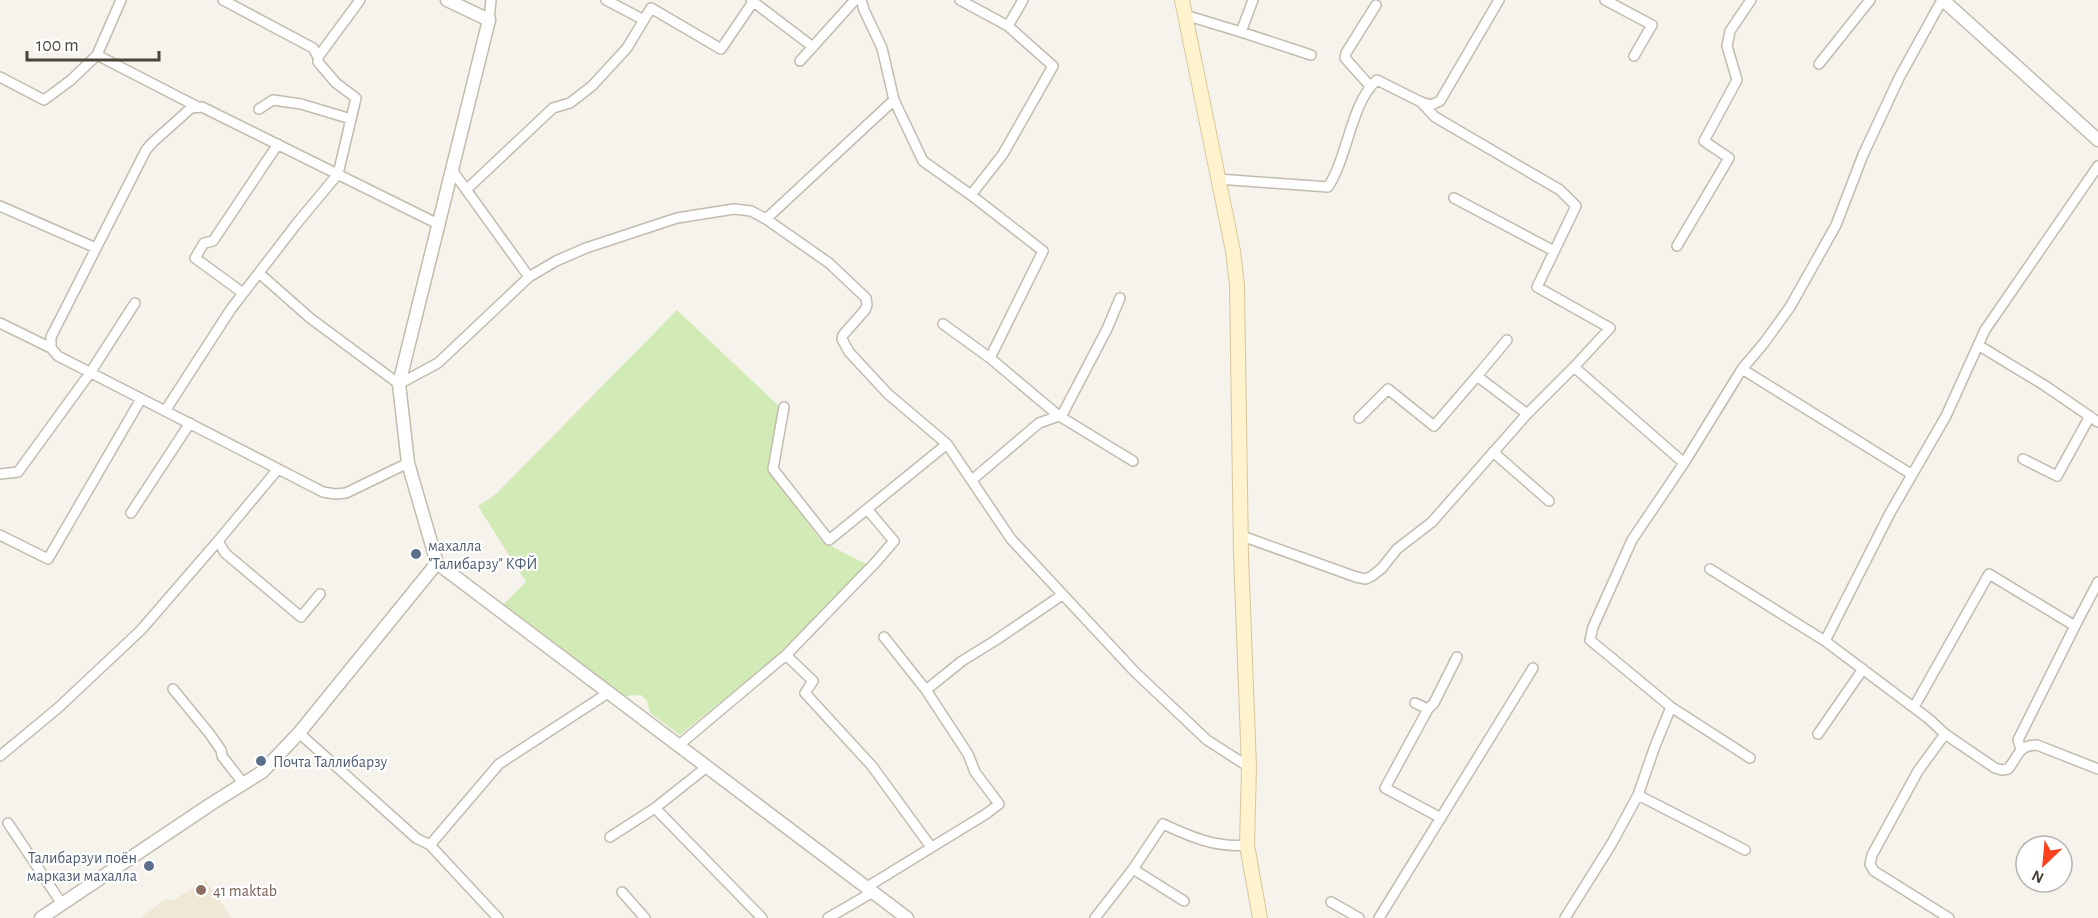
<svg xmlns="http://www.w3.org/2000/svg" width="2098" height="918" viewBox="0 0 2098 918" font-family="'Alegreya Sans',sans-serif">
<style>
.education{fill:#efe8d6}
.green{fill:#d2eab5}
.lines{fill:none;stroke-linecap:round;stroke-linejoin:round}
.minor-casing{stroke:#c2bbae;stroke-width:12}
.tertiary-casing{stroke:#c2bbae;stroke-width:15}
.secondary-casing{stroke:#d6c79b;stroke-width:16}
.minor{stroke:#fff;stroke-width:9}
.tertiary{stroke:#fff;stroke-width:12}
.secondary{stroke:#fff3cd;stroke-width:14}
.service-dot{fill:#5c6f8a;stroke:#fff;stroke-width:2}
.education-dot{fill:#8d6e63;stroke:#fff;stroke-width:2}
.labels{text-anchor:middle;stroke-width:4.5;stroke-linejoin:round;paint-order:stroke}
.service-label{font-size:16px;fill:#4e5e75;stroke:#fff;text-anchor:start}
.education-label{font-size:16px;fill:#785e54;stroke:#fff;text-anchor:start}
</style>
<rect width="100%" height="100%" fill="#f6f3ec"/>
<!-- education -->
<path class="education" d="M205 880 232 918H141L164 900H174Z"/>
<!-- green -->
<path class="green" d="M677 310 780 407 769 471 821 541 868 565 776 657 680 735 650 713 647 701 641 695 622 696 503 605 526 582 478 506 495 495Z"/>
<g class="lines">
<!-- minor casing -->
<g class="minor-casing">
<path id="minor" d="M223 0 313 48 318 57
M606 0 644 20
M751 0 813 47
M861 0 864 10 882 48 894 100 923 161 971 195 1003 154 1053 66 1008 26 1023 0
M960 0 1008 26
M1605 0 1652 25 1634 56
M1185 15 1241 32 1253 0
M489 20 491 0
M1241 32 1311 55
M97 55 121 0
M800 61 855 0
M1819 64 1870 0
M0 77 44 100 71 80 97 55 196 106
M1370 86 1345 58 1346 53 1376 5
M1421 102 1435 117 1560 190 1576 206 1537 287 1610 328 1574 367 1684 463
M351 119 356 98 336 83 318 62V57L360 0
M452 170 529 277 556 261 586 248 677 218 734 209 751 211 766 219 829 263 866 298 867 305 865 310 843 335 842 339 849 352 888 394 947 444 1011 539 1135 672 1207 740 1249 767
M1218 179 1328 187C1348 157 1351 102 1377 80L1421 102 1431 105 1440 101 1499 0
M466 190 553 108 570 103 592 86 627 48 651 8 721 49 753 2
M971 195 1043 251 990 358 1059 416 1061 417 1107 329 1120 298
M1454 198 1554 251
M0 206 96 248
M766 219 894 100
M1677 246 1729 158 1704 141 1737 80 1727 46 1730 31 1751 0
M259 273 310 318 399 384 438 363 529 277
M243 293 195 258 204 243 213 241 278 144
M0 323 51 348
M943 324 990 358
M1507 340 1477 376 1527 414 1574 367
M1978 345 2044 385 2098 422
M1742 369 1911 474
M784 407 773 469 829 540 947 444
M165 411 231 309 298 222 338 174 351 119 301 104 273 100 259 109
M1061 417 1133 461
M1359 418 1388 389 1434 426 1477 376
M1493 452 1549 501
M2023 459 2057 476 2090 416
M408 463 346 493 335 494 323 492 58 356 51 348V337L146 150 152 143 191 108 202 107 438 224
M278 469 218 541 225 553 301 617 320 594
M0 474 18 472 90 373 135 303
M972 480 1039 423 1059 416
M867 509 894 541 875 563 786 655 813 681 805 693 872 766 931 847
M131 513 190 423
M0 535 48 559 141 399
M1242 536 1356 577 1366 579 1372 576 1382 568 1397 549 1432 522 1527 414
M1710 569 1825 641 1929 719 1945 734 1995 768 2002 770 2008 769C2019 756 2018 745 2037 745L2098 769
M2075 626 2098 582
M884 637 926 690 962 661 996 640 1062 595
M1825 641 1890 513 1946 416 1985 330 2098 166
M173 689 209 733 221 750 222 756 243 783
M1415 703 1428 709 1385 788 1441 818
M1671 707 1750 758
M1914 707 1989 574 2075 626 2018 740 2021 749
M1428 709 1434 703 1457 657
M299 733 416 838 430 845 498 918
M1818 734 1863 669
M1945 734 1918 771 1872 855 1870 864 1874 871 1949 918
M679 745 786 655
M0 756 58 708 141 630 218 541
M708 766 655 808 762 918
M1638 795 1745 850
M8 823 62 904
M610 837 655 808
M430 845 499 764 608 693
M1133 869 1184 901
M867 887 986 814 999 804 975 772 968 754 926 690
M622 892 645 918
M1331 902 1359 918
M828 918 873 892
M1095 918 1133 869 1163 824C1191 837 1216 848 1247 845
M1379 918 1533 668
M1565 918 1612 843 1638 795 1655 746 1671 707 1590 640 1593 627 1632 540 1684 463 1742 369 1764 343 1790 307 1836 225 1863 155 1899 78 1942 0"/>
</g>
<!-- tertiary casing -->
<g class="tertiary-casing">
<path id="tertiary" d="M447 0 489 20 399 384 408 463 437 563 907 918
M1943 0 2098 140
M41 918 211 804 262 772 299 733 437 563"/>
</g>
<!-- secondary casing -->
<g class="secondary-casing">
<path id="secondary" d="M1182 0 1233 251 1237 285 1241 555 1249 767 1247 845 1260 918"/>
</g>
<!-- minor -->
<use href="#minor" class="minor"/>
<!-- tertiary -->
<use href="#tertiary" class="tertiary"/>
<!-- secondary -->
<use href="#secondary" class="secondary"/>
</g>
<!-- markers -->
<g class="service-dot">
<circle cx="416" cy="554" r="6"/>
<circle cx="261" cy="761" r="6"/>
<circle cx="149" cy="866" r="6"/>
</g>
<circle class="education-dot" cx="201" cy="890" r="6"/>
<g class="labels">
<!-- service labels -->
<g class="service-label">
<text x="428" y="551">махалла<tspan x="428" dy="18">"Талибарзу" КФЙ</tspan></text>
<text x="273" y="767">Почта Таллибарзу</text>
<text x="137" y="863" text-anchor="end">Талибарзуи поён<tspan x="137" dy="18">маркази махалла</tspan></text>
</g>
<!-- education labels -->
<g class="education-label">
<text x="213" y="896">41 maktab</text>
</g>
</g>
<!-- north arrow -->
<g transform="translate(2044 864) rotate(206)"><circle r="28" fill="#ffffff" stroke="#b7b4b0" stroke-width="1.5"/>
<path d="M0-4.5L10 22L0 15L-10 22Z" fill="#fc3f1d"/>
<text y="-9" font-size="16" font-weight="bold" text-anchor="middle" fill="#4b4439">N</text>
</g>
<!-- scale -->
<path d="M27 51v9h132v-9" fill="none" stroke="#4b4439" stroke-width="3"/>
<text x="36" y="51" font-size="18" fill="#4b4439" stroke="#ffffff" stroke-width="4.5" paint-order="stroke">100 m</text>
</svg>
